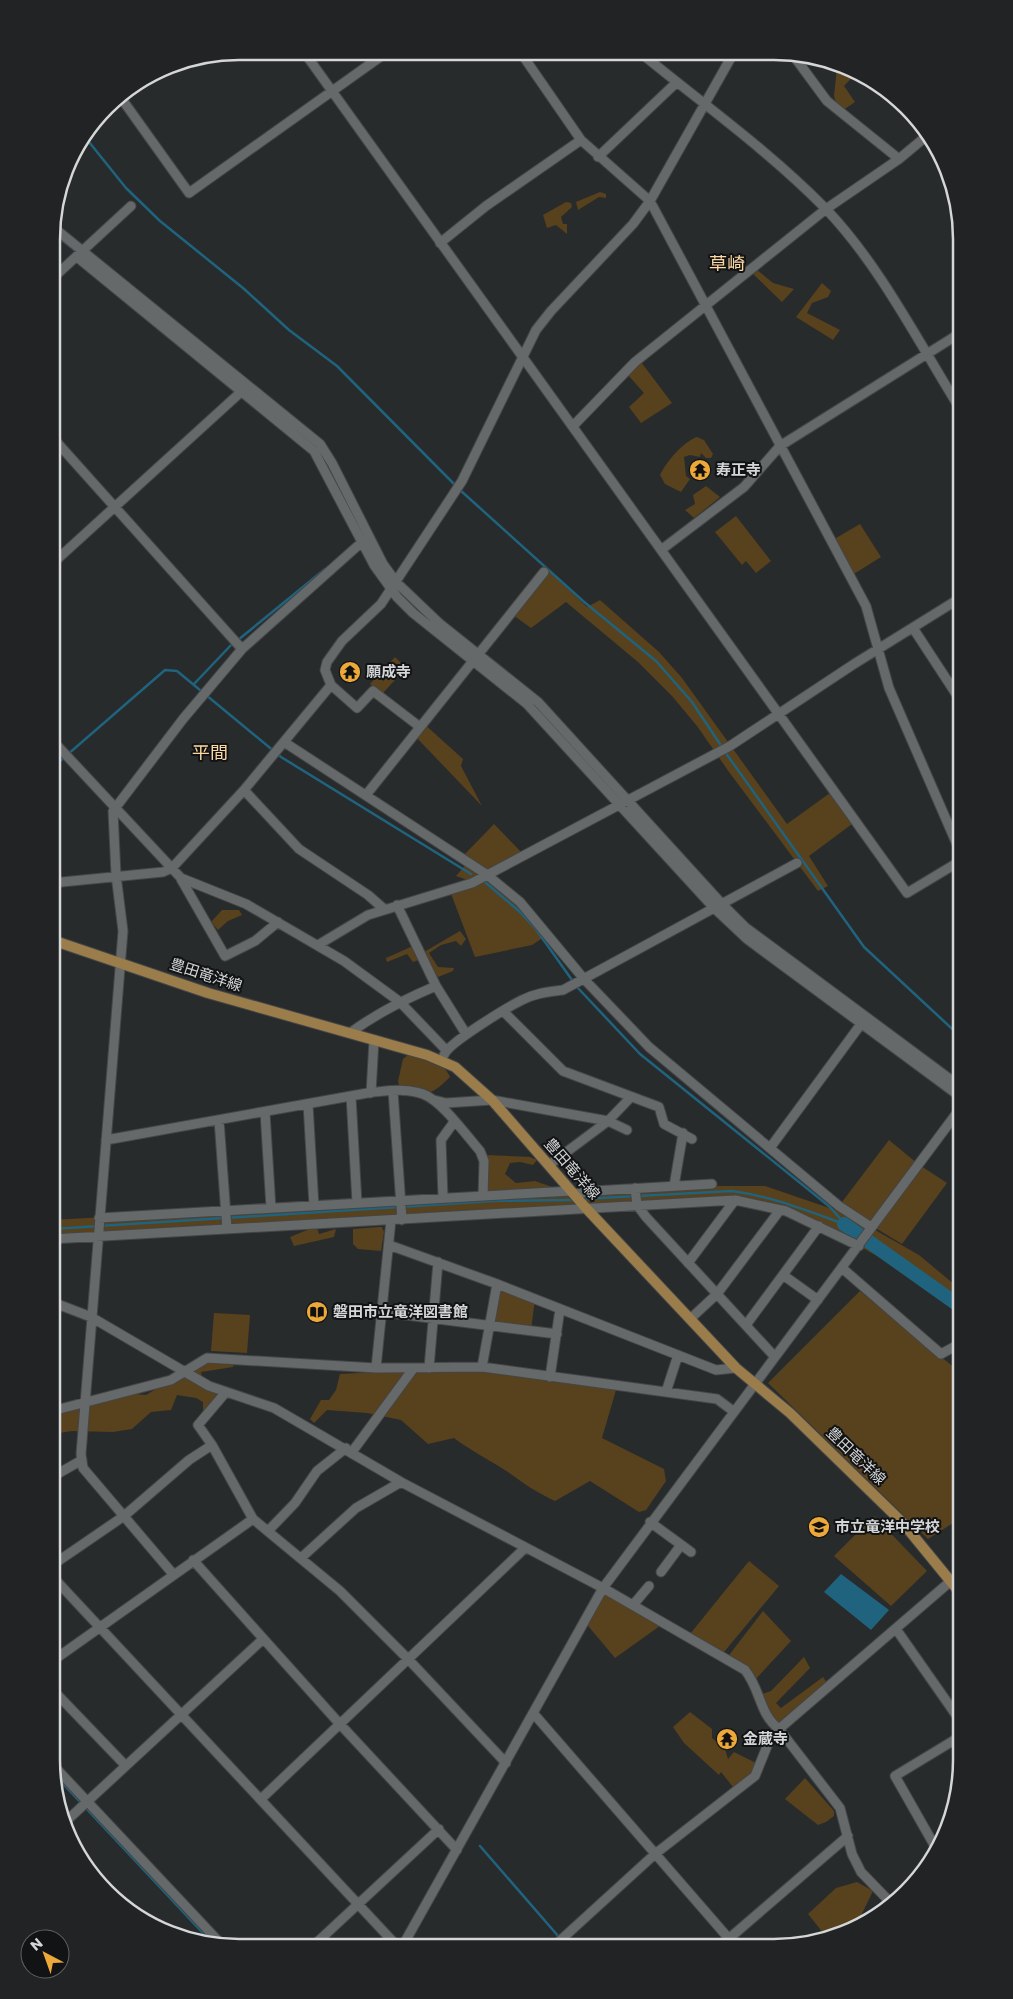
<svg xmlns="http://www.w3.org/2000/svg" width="1013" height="1999" viewBox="0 0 1013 1999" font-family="Poppins,'Noto Sans JP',sans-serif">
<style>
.green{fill:#58411d}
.water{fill:#20637e}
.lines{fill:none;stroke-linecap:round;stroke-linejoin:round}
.stream{stroke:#20637e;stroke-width:2.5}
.river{stroke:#20637e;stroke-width:14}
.minor-casing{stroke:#444647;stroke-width:11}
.major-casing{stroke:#444647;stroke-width:12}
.minor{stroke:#66696a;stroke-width:9}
.major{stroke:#9b7d4b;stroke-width:10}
.labels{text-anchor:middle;stroke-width:4;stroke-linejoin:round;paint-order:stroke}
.poi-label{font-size:15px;font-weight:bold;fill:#d4d6d7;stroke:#121314;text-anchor:start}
.street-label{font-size:15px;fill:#d4d6d7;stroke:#121314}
.quarter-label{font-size:18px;fill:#fed8a3;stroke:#121314}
.rim{fill:none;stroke:#d4d6d7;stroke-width:2.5}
</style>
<rect width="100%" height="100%" fill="#282b2c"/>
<!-- green -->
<path class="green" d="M833 62 858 71 844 86 855 102 839 113 834 96 837 67Z
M600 192 606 194V198L599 197 578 210 576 202Z
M566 202 571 203 572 207 561 217 563 224H567V234L556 225 547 228 543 215Z
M756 269 773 283 794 289 782 302 752 273Z
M822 283 831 291 828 297 812 303 807 313 840 330 833 340 796 317Z
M641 362 672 403 641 423 629 407 644 393 628 375Z
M697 437 704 440 713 454 711 458H706L701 453 700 457 690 455 684 457 686 476 690 479 681 492 665 484 660 475C667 461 683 442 697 437Z
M706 486 720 497 694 518 685 510 695 504 693 495Z
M736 516 771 561 756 573 746 561 742 565 715 532Z
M860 524 881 557 849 577 831 541Z
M544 572 551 573 587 607 600 600 659 652 682 678 787 824 830 793 852 824 809 856 828 886 818 891 729 772 697 726 672 696 638 662 566 602 531 628 513 615Z
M395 657 406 668 382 694 370 684Z
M423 723 463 759 461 766 482 806 414 735Z
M494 824 524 855 486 874 520 902 547 935 532 945 475 957 450 891 473 882 456 876 468 862 461 858Z
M222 910H239L242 915 228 921 218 930 211 922Z
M460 931 466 939 461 946 456 941 441 945 429 953 438 967 454 968 453 971 438 977 433 972 424 952Z
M413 946 421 959 413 962 407 954 387 962 386 958Z
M413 1051C426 1057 444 1062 450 1077 430 1097 427 1095 400 1088L398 1081 403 1059Z
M889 1140 918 1164 947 1183 902 1244 839 1206Z
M485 1155 530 1157 537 1160 533 1165 520 1162 510 1163 505 1174 516 1183 535 1181 555 1188 533 1192 678 1186H765L847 1214 919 1255 961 1290V1313C913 1276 861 1243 804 1220 781 1210 755 1206 730 1200L52 1239V1220L494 1195 487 1190Z
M379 1227H382L384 1232 381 1251 358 1249 353 1244V1229Z
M312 1228H317L319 1234 336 1229 334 1237 294 1246 290 1237Z
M497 1284 535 1299 531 1330 490 1322Z
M860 1291 961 1373V1518L928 1539 768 1383Z
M214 1313 250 1315 247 1353 211 1351Z
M204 1360 234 1364 233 1367 201 1372 204 1386 223 1393 203 1415V1402L196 1398 177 1395 171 1410 151 1412 132 1429 113 1432 72 1431 52 1434V1411L124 1393 146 1395Z
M482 1367 597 1383 616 1390 602 1438 664 1469 666 1481 646 1510 639 1512 590 1481 555 1501C536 1492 524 1484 508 1472 490 1460 471 1451 454 1438L428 1444 401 1420 367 1413 327 1410 314 1423 310 1419 321 1400H329L336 1390 340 1374Z
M874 1516 927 1571 891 1606 834 1556Z
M749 1561 779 1586 724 1652 690 1634Z
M603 1588 664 1623 615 1658 584 1621Z
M763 1611 791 1641 754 1681 726 1659Z
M804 1657 810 1668 776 1703 781 1708 823 1677 827 1683 779 1726 768 1720 759 1695 771 1691Z
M690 1712 712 1729V1738L725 1749 728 1759 734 1752 758 1764 755 1776 737 1792 721 1772 719 1775 684 1743 673 1727Z
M805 1778 834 1811V1816L826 1822 818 1825 785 1799Z
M857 1882 873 1891 855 1928 828 1939 808 1914 836 1888Z"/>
<!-- water -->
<path class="water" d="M841 1574 889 1610 871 1630 824 1592Z"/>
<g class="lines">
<!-- stream -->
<path class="stream" d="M85 137 126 188 160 221 243 288 289 330 337 366 456 486
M53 233 77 252
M460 490 583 601 656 661 692 702 722 747
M396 588 421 614
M238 640 325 569
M194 684 233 643
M725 752 864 947 962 1038
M52 768 165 670 177 671 281 757 471 874
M486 883 520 912 535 928 577 987 640 1054 830 1207 844 1223
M582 1199 732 1191C771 1196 808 1211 844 1224
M52 1229 493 1201 574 1200
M54 1774 215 1946
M480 1846 559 1937
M563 1942 567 1947"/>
<!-- river -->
<path class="river" d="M844 1224 961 1307"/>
<!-- minor casing -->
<g class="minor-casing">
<path id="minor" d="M304 52 907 893 962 860
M521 53 581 140 650 201 866 606 889 688 962 856
M642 54C703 104 769 151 825 208 880 265 920 345 962 412
M793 55 827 101 899 159
M119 95 189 193 387 52
M598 157 677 82
M53 227 320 444 332 463 383 564 396 582 439 623 538 702 722 904 745 927 962 1088
M440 243 486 206 581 140
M77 257 314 451 374 565 397 597 413 613 527 704 714 908 747 939 962 1098
M53 278 131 206
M573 426 635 362 826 209 899 159 929 134
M53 438 242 649
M661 550 744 487 780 446 962 332
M52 564 242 391
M913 628 962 703
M420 727 373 691 357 708 331 685 325 670 327 662 342 641 381 604 462 481 536 330 551 311 633 224 650 201 733 54
M52 740 181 878 246 904 344 961 400 1002 446 1050
M284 742 486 874 520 902 584 979 649 1047 839 1206 871 1227
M244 790 299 849 368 895 384 909
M366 795 544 572
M181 879 225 956 255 941 278 922
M52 883 163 872 172 868 244 790 331 685
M397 905 436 986 466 1034
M318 945 368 915 472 883 730 746 854 664 962 597
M504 1012 563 1071 659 1107 664 1124 692 1139
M350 1033C377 1013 405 999 436 986
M444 1055C448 1043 508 1007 522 1000 535 993 549 992 563 990L797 863
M393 1091 402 1220
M371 1093 374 1040
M351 1096 357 1203
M434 1100 446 1103 492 1100 608 1121 627 1130
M308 1104 314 1206
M265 1112 271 1208
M219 1120 227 1229
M106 1140 373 1092C389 1091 407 1088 423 1094 442 1101 466 1135 480 1151L484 1161 483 1196
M770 1148 861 1024
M549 1165 608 1121 631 1097
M674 1186 683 1133
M635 1188 637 1205 646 1217 775 1357
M574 1194 593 1191 712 1184
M443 1198 441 1140 454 1122
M99 1218 571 1191
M52 1239 735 1200 786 1211 859 1246
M389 1245 497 1284 716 1370 736 1368
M688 1263 735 1200
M842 1268 941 1354 961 1343
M783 1275 818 1300
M52 1302 91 1317 209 1386 274 1408 401 1482 603 1588 745 1670C761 1690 759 1714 779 1729L840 1808 852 1854 861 1872 892 1904
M382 1312 557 1334
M690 1319 717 1294 780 1210
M746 1325 819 1226
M482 1367 497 1284
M376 1368 391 1220
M429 1368 438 1262
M550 1377 560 1309
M226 1392 198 1425 212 1445 253 1519 340 1591 409 1660 506 1763
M666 1392 678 1355
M52 1411 171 1380 207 1358 376 1368 482 1367 717 1399 733 1411
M352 1452 413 1369
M52 1477 82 1460
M650 1522 691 1552
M268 1531 295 1503 317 1471 346 1448
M301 1558 356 1508 401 1482
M193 1560 338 1722 457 1850
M51 1566 124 1516 189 1460 212 1445
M661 1572 681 1545
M173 1574 83 1468 81 1454 123 931 116 875 113 811 183 719 242 649 362 542
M51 1575 398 1947
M633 1605 649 1586
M896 1629 961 1722
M51 1662 253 1519
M51 1688 125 1765
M534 1714 737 1948
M52 1764 223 1946
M261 1799 525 1548
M63 1824 262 1640
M937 1850 895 1776 961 1736
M313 1946 439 1829
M402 1947 603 1588 962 1106
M553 1947 655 1854 755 1776 770 1739 779 1729 952 1580
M718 1948 848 1836"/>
</g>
<!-- major casing -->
<g class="major-casing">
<path id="major" d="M52 940 208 993 427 1055 455 1067 492 1100 585 1207 736 1368 790 1413 903 1523 961 1594"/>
</g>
<!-- minor -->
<use href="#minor" class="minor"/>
<!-- major -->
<use href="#major" class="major"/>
</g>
<!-- icons -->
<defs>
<g id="temple-disc" transform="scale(1.125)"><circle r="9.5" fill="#eca93a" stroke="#121314"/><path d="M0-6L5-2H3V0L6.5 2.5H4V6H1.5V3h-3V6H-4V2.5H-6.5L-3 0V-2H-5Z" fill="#111"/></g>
<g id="library-disc" transform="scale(1.125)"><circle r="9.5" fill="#eca93a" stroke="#121314"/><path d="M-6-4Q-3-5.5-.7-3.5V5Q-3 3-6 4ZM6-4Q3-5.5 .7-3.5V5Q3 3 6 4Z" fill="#111"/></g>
<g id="school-disc" transform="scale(1.125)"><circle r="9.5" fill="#eca93a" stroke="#121314"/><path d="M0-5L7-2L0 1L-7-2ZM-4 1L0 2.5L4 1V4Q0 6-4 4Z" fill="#111"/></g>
</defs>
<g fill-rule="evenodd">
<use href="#temple-disc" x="700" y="470"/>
<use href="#temple-disc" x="350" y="672"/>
<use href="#library-disc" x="317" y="1312"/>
<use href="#school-disc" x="819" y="1527"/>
<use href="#temple-disc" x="727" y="1739"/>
</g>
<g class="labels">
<!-- poi labels -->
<g class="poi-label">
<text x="716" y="475">寿正寺</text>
<text x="366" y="677">願成寺</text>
<text x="333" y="1317">磐田市立竜洋図書館</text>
<text x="835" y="1532">市立竜洋中学校</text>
<text x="743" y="1744">金蔵寺</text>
</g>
<!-- street labels -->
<g class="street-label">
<text transform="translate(206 975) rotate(18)" y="5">豊田竜洋線</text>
<text transform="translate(572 1169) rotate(49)" y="5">豊田竜洋線</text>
<text transform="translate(856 1456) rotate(44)" y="5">豊田竜洋線</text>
</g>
<!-- quarter labels -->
<g class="quarter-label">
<text x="727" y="270">草崎</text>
<text x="210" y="759">平間</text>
</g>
</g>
<!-- crop -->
<path d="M0 0H1013V1999H0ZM239 60H774A179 179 0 0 1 953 239V1760A179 179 0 0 1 774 1939H239A179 179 0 0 1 60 1760V239A179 179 0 0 1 239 60Z" fill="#222324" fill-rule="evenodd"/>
<path class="rim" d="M239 60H774A179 179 0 0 1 953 239V1760A179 179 0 0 1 774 1939H239A179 179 0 0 1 60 1760V239A179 179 0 0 1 239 60Z"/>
<!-- north arrow -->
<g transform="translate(45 1954) rotate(319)"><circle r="24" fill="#121314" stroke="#606162"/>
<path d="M0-4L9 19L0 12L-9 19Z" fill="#eca93a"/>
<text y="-8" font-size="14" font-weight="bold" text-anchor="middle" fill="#d4d6d7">N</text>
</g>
</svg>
